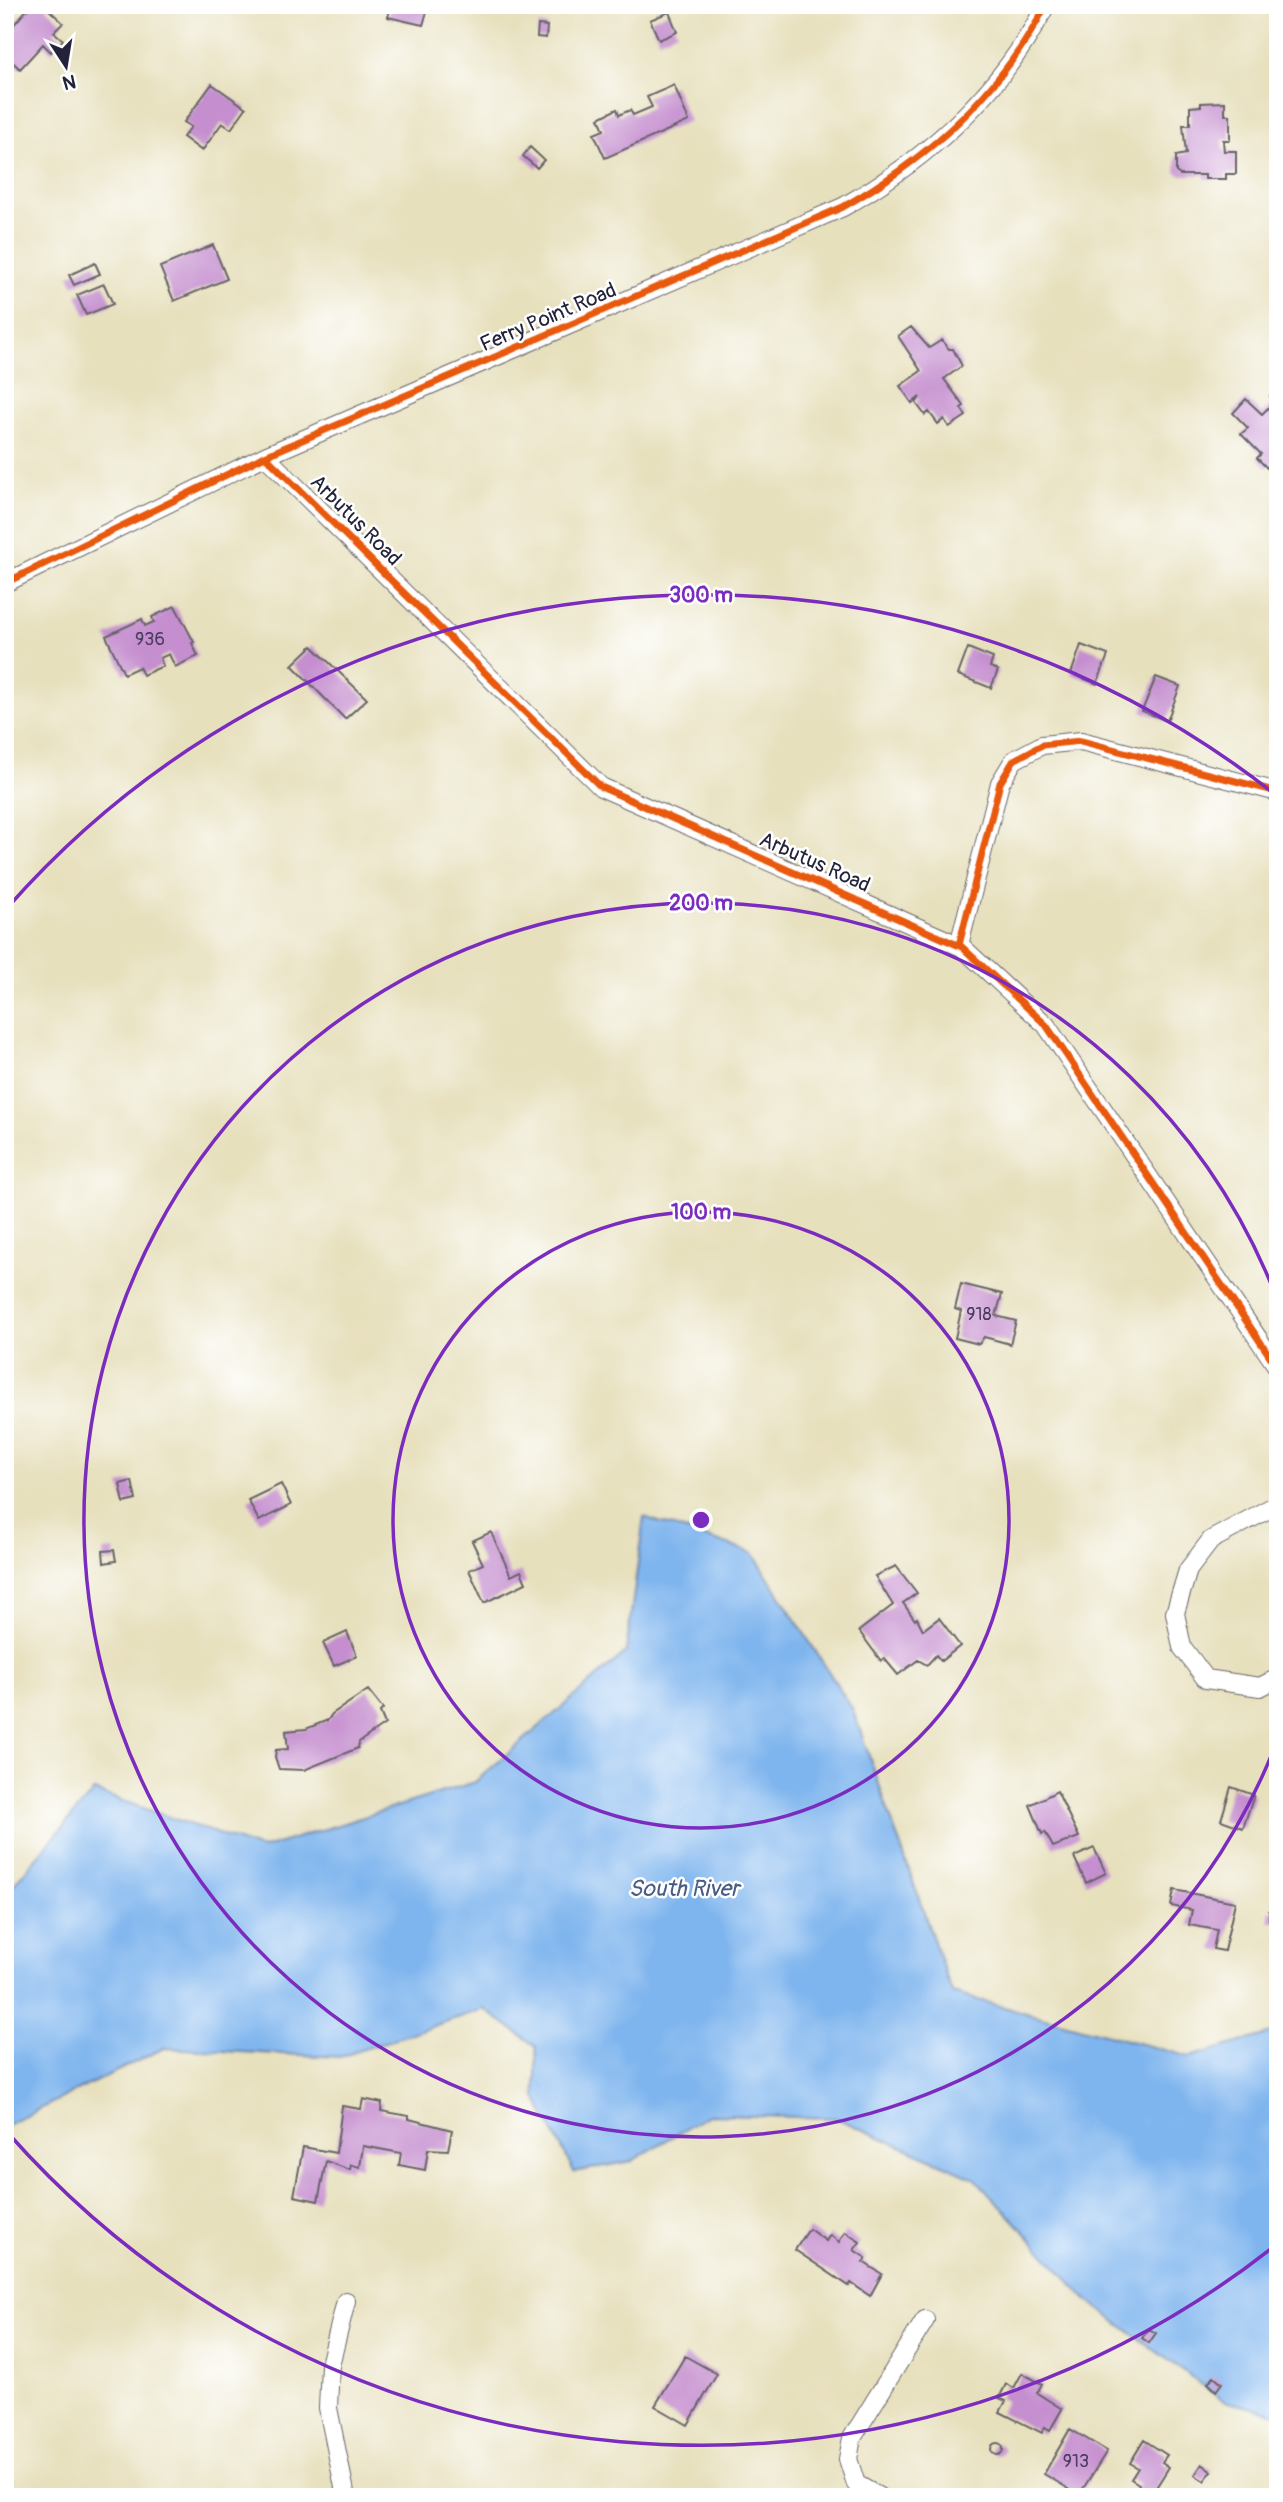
<svg xmlns="http://www.w3.org/2000/svg" width="1283" height="2502" viewBox="0 0 1283 2502" font-family="Pangolin,sans-serif">
<style>
.water{fill:#7fb5ee;stroke:#506c94;stroke-width:2}
.building{fill:#c58ecf}
.lines{fill:none;stroke-linecap:round;stroke-linejoin:round}
.street-casing{stroke:#676468;stroke-width:20}
.street{stroke:#fff;stroke-width:18}
.cycleway-casing{stroke:#fff;stroke-width:11}
.cycleway{stroke:#e8590c;stroke-width:7}
.ring{fill:none;stroke:#7b2cbf;stroke-width:3.5}
.labels{text-anchor:middle;stroke-width:5;stroke-linejoin:round;paint-order:stroke}
.number-label{font-size:18px;fill:#4b3d60}
.street-label{font-size:21px;fill:#22223b;stroke:#fff}
.water-label{font-size:23px;font-style:italic;fill:#475d83;stroke:#fff}
.centre{fill:#7b2cbf;stroke:#fff;stroke-width:3.5}
.ring-label{font-size:21px;text-anchor:middle;font-weight:bold;fill:#7b2cbf;stroke:#fff;stroke-width:5;stroke-linejoin:round;paint-order:stroke}
</style>
<rect width="100%" height="100%" fill="#fff"/>
<filter id="ink" filterUnits="userSpaceOnUse"><feTurbulence type="fractalNoise" baseFrequency=".0143" numOctaves="2"/><feDisplacementMap in="SourceGraphic" scale="14" xChannelSelector="R" yChannelSelector="G"/><feConvolveMatrix kernelMatrix="1 2 1 2 8 2 1 2 1" color-interpolation-filters="sRGB"/></filter>
<filter id="wash" filterUnits="userSpaceOnUse"><feTurbulence type="fractalNoise" baseFrequency=".00686" numOctaves="4" result="noise"/><feDisplacementMap in="SourceGraphic" scale="28" xChannelSelector="R" yChannelSelector="G"/><feGaussianBlur stdDeviation="1.57" result="paint"/><feColorMatrix in="noise" values="0 0 0 0 0 0 0 0 0 0 0 0 0 0 0 0 0 1.4 0 .05"/><feComposite in="paint" operator="in"/></filter>
<g filter="url(#wash)">
<rect width="100%" height="100%" fill="#e7e0bd"/>
<!-- water -->
<path class="water" d="M644 1517 753 1553 853 1710 952 1993 1190 2057 1278 2031V2414L1224 2401 1088 2301 975 2178 836 2118 708 2115 632 2161 574 2172 536 2097V2046L484 2009 340 2057 164 2048 5 2126V1894L94 1791 261 1849 475 1782 626 1652Z"/>
<g id="blocks">
<!-- building -->
<path class="building" d="M31 5H44L63 23 54 32 63 40 51 52 43 44 20 69 5 55V41L12 33 9 30Z
M391 5H429L423 25 388 17Z
M669 12 677 32 659 40 650 20Z
M538 25 547 26 546 38 537 37Z
M212 84 246 108 231 129 222 123 202 151 183 137 191 127 184 122Z
M674 85 689 121 605 158 594 134 604 130 599 118 617 109 619 115 630 110 633 115 652 107 647 97Z
M1225 102V115H1230V140H1223L1224 151H1236V174H1226V179H1205V175H1180L1176 172V156L1186 154 1183 125H1190V107L1201 106V103Z
M530 147 544 160 537 168 523 156Z
M213 245 227 279 174 301 160 267Z
M95 263 100 274 74 285 69 275Z
M104 284 113 304 86 315 77 295Z
M911 327 929 348 942 340 949 349H953L962 366 944 379 964 406 961 408 966 416 949 427 944 419 938 424 929 412 925 415 916 403 920 397 912 403 900 386 921 371 898 336Z
M1278 387V458L1267 468 1257 458 1261 454 1241 434 1248 428 1233 413 1246 399 1262 414 1275 401 1270 396Z
M175 606 194 642 192 643 198 656 175 667 169 654 160 658 163 666 143 675 139 667 124 674 106 636 142 619 145 626 154 622 152 617Z
M1081 645 1108 655 1097 684 1071 674Z
M312 646 367 699 345 719 292 665Z
M968 648 993 658 990 667 998 670 991 688 958 675Z
M1156 677 1180 686 1167 721 1142 711Z
M961 1284 1002 1294 996 1316 1016 1321 1010 1344 984 1337 979 1344 955 1338 961 1311 955 1309Z
M132 1481 136 1500 124 1503 120 1484Z
M281 1484 291 1505 259 1521 248 1500Z
M491 1532 511 1576 521 1571 526 1583 484 1603 469 1570 483 1564 472 1541Z
M114 1550 116 1561 104 1563 103 1551Z
M896 1566 917 1593 903 1603 915 1620 917 1618 923 1630 939 1618 960 1646 941 1661 936 1655 927 1665 918 1660 898 1675 884 1658 881 1661 859 1631 893 1605 875 1576Z
M347 1632 357 1656 334 1666 323 1643Z
M368 1690 383 1709 380 1712 385 1724 359 1742 358 1748 304 1770 279 1769 275 1757 276 1750 288 1749 286 1731 306 1729 328 1720 332 1714Z
M1231 1787 1254 1795 1243 1828 1221 1820Z
M1057 1791 1079 1837 1053 1847 1045 1832 1042 1834 1030 1805Z
M1094 1848 1106 1873 1086 1883 1074 1857Z
M1174 1890 1235 1902 1224 1951 1213 1949 1217 1930 1189 1925 1192 1910 1171 1906Z
M1269 1911H1278V1921H1269Z
M363 2099 382 2103 381 2111 409 2116V2119L452 2130 448 2150 428 2149 425 2170 399 2165 401 2153 363 2146 360 2167 351 2165 350 2170 326 2161 318 2201 294 2196 303 2147 336 2153 342 2106 361 2109Z
M809 2229 826 2241 830 2235 839 2242 845 2232 860 2242 854 2250 866 2258 863 2262 882 2274 870 2296 851 2283 849 2286 795 2250Z
M1149 2329 1156 2333 1149 2343 1142 2338Z
M685 2356 717 2374 688 2425 655 2406Z
M1022 2373 1042 2384 1037 2393 1062 2409 1050 2430 1045 2427 1042 2433 1000 2412 1006 2401 999 2398 1006 2384 1014 2388Z
M1214 2376 1222 2383 1216 2391 1208 2383Z
M1070 2429 1107 2451 1079 2495 1044 2474Z
M1144 2440 1167 2455 1162 2462 1169 2467 1150 2497 1134 2493 1139 2484 1131 2479 1138 2468 1130 2463Z
M991 2449a6 6 0 1 1 12 0a6 6 0 1 1-12 0Z
M1202 2464 1212 2471 1204 2481 1195 2475Z"/>
</g>
</g>
<g filter="url(#ink)">
<use href="#blocks" fill-opacity="0" stroke="#676468" stroke-width="2"/>
<g class="lines">
<!-- street casing -->
<g class="street-casing">
<path id="street" d="M265 456 601 787 962 947 1046 1025 1278 1368
M5 583 265 456 843 207C927 159 1001 93 1046 5
M959 945 1000 783 1014 760 1042 745 1081 741 1278 792
M1278 1504 1211 1540 1188 1570 1175 1613 1182 1647 1206 1679 1260 1687 1278 1678
M346 2301 330 2365 328 2408 346 2497
M879 2497 856 2484 848 2459 852 2438 925 2320"/>
</g>
<!-- street -->
<use href="#street" class="street"/>
<!-- cycleway casing -->
<g class="cycleway-casing">
<path id="cycleway" d="M265 456 601 787 962 947 1046 1025 1278 1368
M5 583 265 456 843 207C927 159 1001 93 1046 5
M959 945 1000 783 1014 760 1042 745 1081 741 1278 792"/>
</g>
<!-- cycleway -->
<use href="#cycleway" class="cycleway"/>
</g>
</g>
<!-- distance rings -->
<g class="ring">
<circle cx="701" cy="1520" r="308"/>
<path d="M1277 1741A617 617 0 1 1 1277 1299"/>
<path d="M1277 2244A925 925 0 0 1 8 2133M8 907A925 925 0 0 1 1277 796"/>
</g>
<g class="labels">
<!-- number labels -->
<g class="number-label">
<text x="150" y="645">936</text>
<text x="979" y="1320">918</text>
<text x="1076" y="2467">913</text>
</g>
<!-- street labels -->
<g class="street-label">
<text transform="translate(548 317) rotate(-23)" y="7">Ferry Point Road</text>
<text transform="translate(356 520) rotate(45)" y="7">Arbutus Road</text>
<text transform="translate(815 862) rotate(24)" y="7">Arbutus Road</text>
</g>
<!-- water labels -->
<g class="water-label">
<text x="684" y="1896">South River</text>
</g>
</g>
<circle cx="701" cy="1520" r="10" class="centre"/>
<g class="ring-label">
<text x="701" y="602">300 m</text>
<text x="701" y="910">200 m</text>
<text x="701" y="1219">100 m</text>
</g>
<!-- margin -->
<rect width="1283" height="2502" fill="none" stroke="#fff" stroke-width="28"/>
<!-- north arrow -->
<g transform="translate(66 66) rotate(168)" stroke="#ffffff" stroke-width="5" paint-order="stroke">
<path d="M0-5L12 26L0 18L-12 26Z" fill="#22223b"/>
<text y="-10" font-size="19" font-weight="bold" text-anchor="middle" fill="#22223b">N</text>
</g>
</svg>
